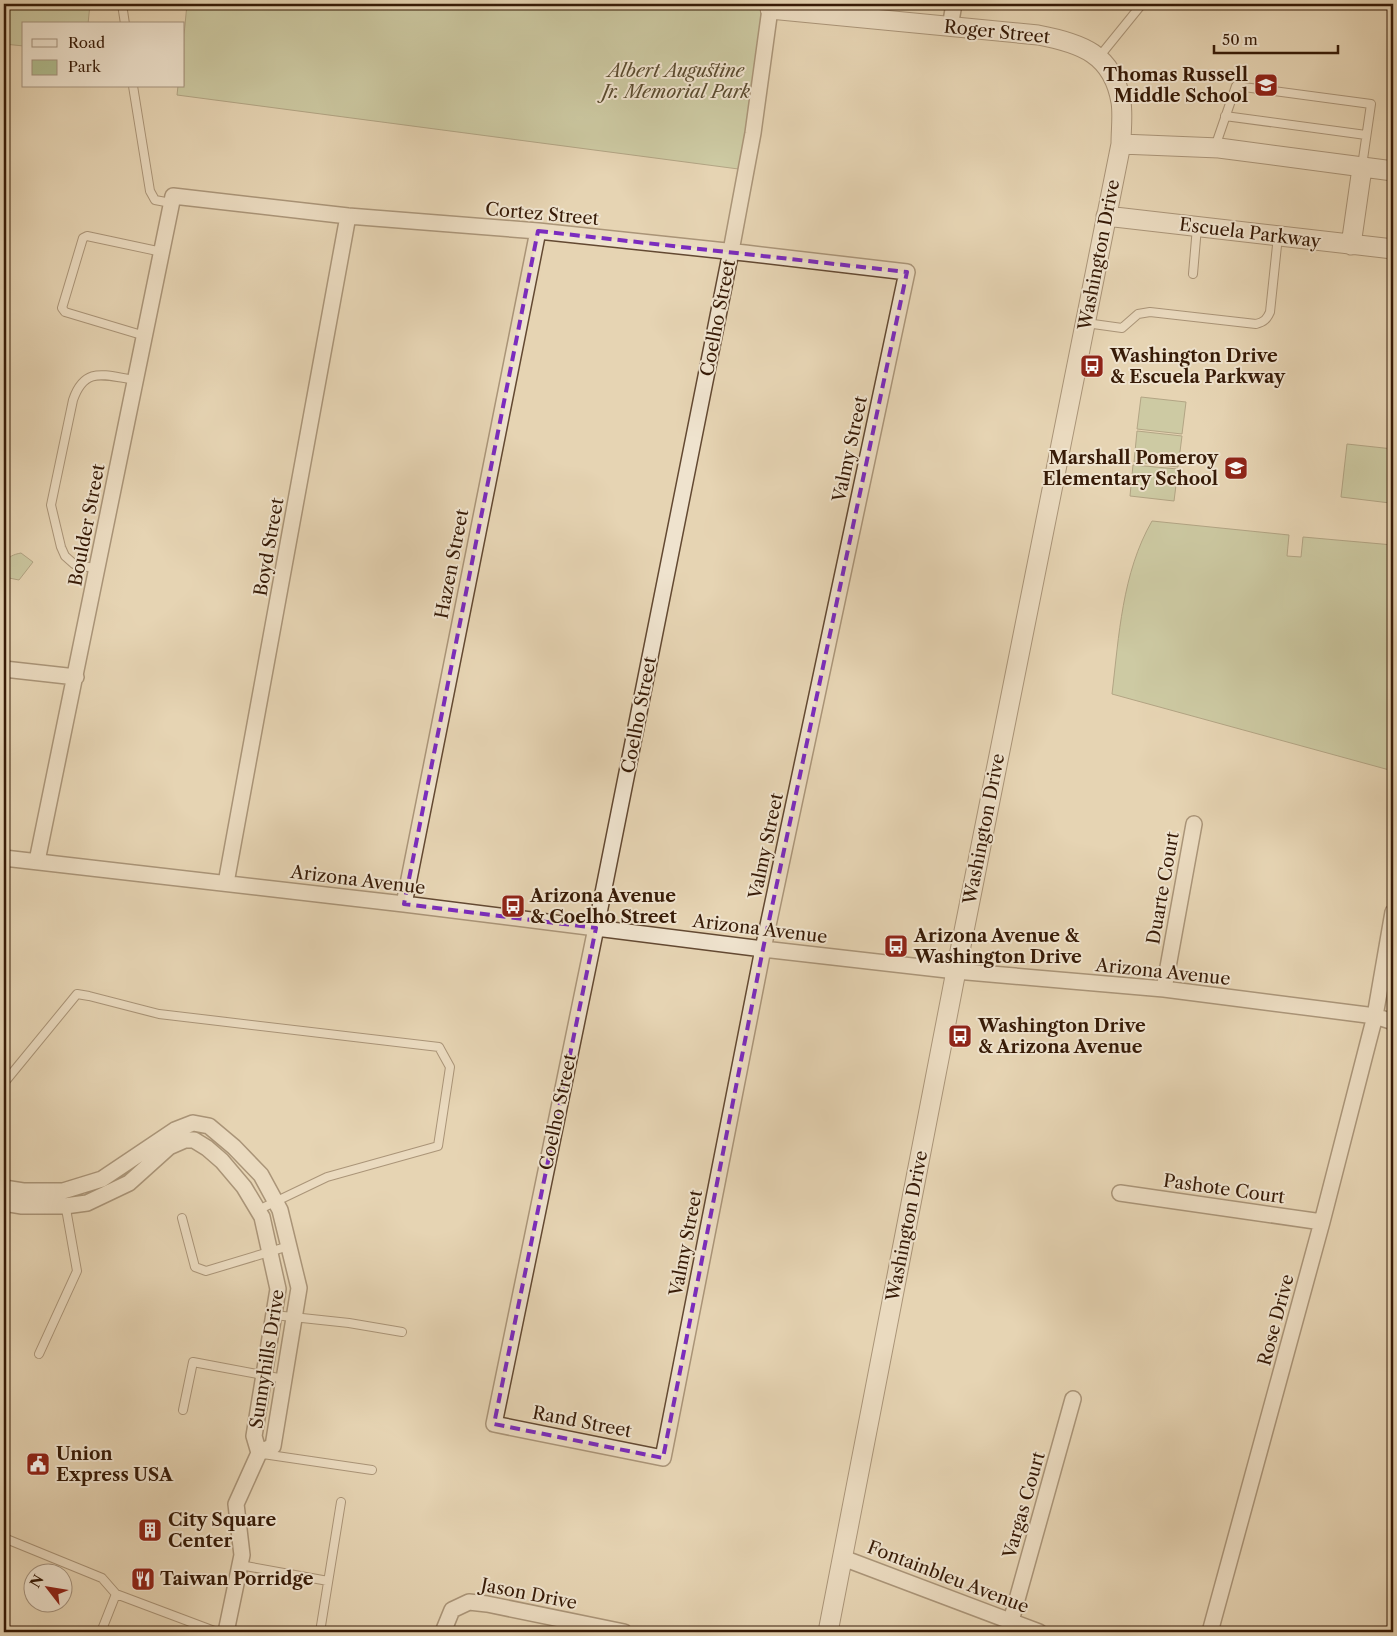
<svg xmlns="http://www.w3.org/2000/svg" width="1397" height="1636" viewBox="0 0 1397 1636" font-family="'Libre Caslon Text',serif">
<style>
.green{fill:#b0be90;stroke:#746c4c}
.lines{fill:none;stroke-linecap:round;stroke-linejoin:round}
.service-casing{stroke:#634932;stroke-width:10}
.minor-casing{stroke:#634932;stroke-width:18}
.tertiary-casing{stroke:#634932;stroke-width:21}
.service{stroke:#efe3ce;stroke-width:8}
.minor{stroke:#efe3ce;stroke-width:15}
.tertiary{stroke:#efe3ce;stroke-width:19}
.marked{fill:none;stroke:#7b2cbf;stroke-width:4;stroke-dasharray:10 6;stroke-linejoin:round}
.labels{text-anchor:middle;stroke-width:4;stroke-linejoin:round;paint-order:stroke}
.street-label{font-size:18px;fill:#371b07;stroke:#efe3ce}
.park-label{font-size:18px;font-style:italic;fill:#5b4c30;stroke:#efe3ce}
.poi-label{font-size:18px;font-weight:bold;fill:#371b07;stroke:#efe3ce;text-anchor:start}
</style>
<rect width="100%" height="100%" fill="#e6d4b3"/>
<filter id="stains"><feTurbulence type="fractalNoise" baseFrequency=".004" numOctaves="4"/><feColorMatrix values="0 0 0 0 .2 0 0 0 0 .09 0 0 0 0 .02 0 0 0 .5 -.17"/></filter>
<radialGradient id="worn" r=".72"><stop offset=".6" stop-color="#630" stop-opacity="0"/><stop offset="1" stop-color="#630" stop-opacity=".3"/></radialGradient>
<!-- green -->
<path class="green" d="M4 4H90L88 24H24V46L4 44Z
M187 4H770L746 170 177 95 178 86H184V35Z
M1141 397 1186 402 1182 434 1137 429Z
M1137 431 1182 436 1178 467 1134 462Z
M1347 444 1393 449V475L1390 503 1341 497Z
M1133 465 1178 469 1174 501 1130 496Z
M1152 521 1289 535 1287 556 1301 557 1303 537 1393 545V771L1112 694C1119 636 1122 573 1152 521Z
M21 553 33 562 19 580 4 577C5 562 5 556 21 553Z"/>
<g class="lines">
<!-- service casing -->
<g class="service-casing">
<path id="service" d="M122 4 125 24
M1099 57 1142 4
M133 86 150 191 155 200 171 203
M1225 116 1366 135
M1215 147 1236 86 1371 104 1362 166
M1193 274 1197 227
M1086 323 1122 328 1138 314 1150 312 1256 324C1264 322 1267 319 1270 312L1278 236
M145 336 65 312 62 308 83 238 87 236 162 252
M98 569 74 564 65 556 61 547 51 505 73 400C85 365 105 376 136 380
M4 1083 77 994 89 996 159 1014 439 1047 450 1067 438 1146 327 1177 258 1210
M182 1218 195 1267 206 1271 289 1246
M274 1315 349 1323 402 1332
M39 1354 77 1271 65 1203
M183 1410 193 1362 284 1379
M263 1454 372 1470
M4 1538 102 1578 116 1594 217 1632
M240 1565 328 1581
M101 1632 116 1594
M320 1632 341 1502"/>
</g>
<!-- minor casing -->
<g class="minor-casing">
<path id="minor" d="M950 27 954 4
M4 669 76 677
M4 858 404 904 763 949 956 971 1164 989 1375 1016 1393 1022
M37 861 173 196 348 216 538 231 745 253 907 272 763 949 663 1458 494 1424 596 928 731 251 753 133 770 9
M226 883 348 216
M404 904 538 231
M1164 989 1194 824
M4 1188 23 1191H63L102 1179 175 1130 193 1123 209 1126 234 1147 261 1175 280 1210 299 1288 273 1446 259 1453 236 1504 242 1555 226 1632
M1120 1193 1322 1222
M4 1203 22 1206H65L87 1203 129 1183 169 1147 185 1140H194L207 1148 222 1161 244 1187 262 1217 278 1289 254 1436 259 1453
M843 1558 1039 1632
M1011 1621 1073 1399
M443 1632 452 1610 469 1602 487 1604 624 1632
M1210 1632 1322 1222 1368 1043 1375 1016 1393 912"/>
</g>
<!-- tertiary casing -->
<g class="tertiary-casing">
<path id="tertiary" d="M770 4V9L1038 35C1081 43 1113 54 1121 102 1123 115 1121 130 1121 144L956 971 828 1632
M1121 144 1219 148 1393 171
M1106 216 1393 249
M1351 245 1362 168"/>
</g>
<!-- service -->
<use href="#service" class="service"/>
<!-- minor -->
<use href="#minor" class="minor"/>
<!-- tertiary -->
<use href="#tertiary" class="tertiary"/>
</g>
<!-- marked area -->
<path d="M0 0H1397V1636H0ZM538 231 907 272 763 949 663 1458 494 1424 596 928 404 904Z" fill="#e6d4b3" fill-opacity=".55" fill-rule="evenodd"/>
<path class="marked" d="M538 231 907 272 763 949 663 1458 494 1424 596 928 404 904Z"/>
<!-- icons -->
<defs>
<g id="school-square" transform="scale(1.25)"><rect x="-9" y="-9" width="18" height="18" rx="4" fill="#8f2418" stroke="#efe3ce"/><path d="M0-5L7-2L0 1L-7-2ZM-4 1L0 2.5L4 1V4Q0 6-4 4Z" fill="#fff"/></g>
<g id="bus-square" transform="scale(1.25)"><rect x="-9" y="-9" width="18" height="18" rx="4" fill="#8f2418" stroke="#efe3ce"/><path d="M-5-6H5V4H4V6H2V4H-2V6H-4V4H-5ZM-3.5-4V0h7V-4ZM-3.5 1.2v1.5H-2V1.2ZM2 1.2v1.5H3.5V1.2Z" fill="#fff"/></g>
<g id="civic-square" transform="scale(1.25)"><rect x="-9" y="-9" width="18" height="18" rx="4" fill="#8f2418" stroke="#efe3ce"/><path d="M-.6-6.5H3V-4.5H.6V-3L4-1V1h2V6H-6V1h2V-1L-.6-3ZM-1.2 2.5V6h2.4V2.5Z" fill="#fff"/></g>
<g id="building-square" transform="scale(1.25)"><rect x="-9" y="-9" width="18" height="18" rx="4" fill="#8f2418" stroke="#efe3ce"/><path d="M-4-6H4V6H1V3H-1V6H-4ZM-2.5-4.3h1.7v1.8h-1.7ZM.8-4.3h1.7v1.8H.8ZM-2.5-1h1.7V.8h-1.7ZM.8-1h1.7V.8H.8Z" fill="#fff"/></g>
<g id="restaurant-square" transform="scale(1.25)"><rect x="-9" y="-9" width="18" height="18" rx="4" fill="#8f2418" stroke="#efe3ce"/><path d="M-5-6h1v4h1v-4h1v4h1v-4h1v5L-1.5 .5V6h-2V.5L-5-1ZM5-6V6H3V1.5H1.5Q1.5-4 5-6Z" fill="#fff"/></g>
</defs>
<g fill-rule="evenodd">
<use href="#school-square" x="1266" y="85"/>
<use href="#bus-square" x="1092" y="366"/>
<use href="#school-square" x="1236" y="468"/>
<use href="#bus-square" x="513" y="906"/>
<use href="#bus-square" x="896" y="946"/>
<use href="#bus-square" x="960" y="1036"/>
<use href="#civic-square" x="38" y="1464"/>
<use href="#building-square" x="150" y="1530"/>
<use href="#restaurant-square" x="143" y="1579"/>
</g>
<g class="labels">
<!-- street labels -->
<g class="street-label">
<text transform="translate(997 32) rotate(6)" y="6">Roger Street</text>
<text transform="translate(542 214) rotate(5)" y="6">Cortez Street</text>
<text transform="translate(1250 233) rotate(7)" y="6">Escuela Parkway</text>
<text transform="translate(1099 255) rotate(-79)" y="6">Washington Drive</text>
<text transform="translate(718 318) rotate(-79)" y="6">Coelho Street</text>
<text transform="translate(850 449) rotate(-78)" y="6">Valmy Street</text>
<text transform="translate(87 525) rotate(-79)" y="6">Boulder Street</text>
<text transform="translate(269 547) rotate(-80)" y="6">Boyd Street</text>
<text transform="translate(452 564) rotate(-79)" y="6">Hazen Street</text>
<text transform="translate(639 715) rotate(-79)" y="6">Coelho Street</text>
<text transform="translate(984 829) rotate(-79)" y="6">Washington Drive</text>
<text transform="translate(766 846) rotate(-78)" y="6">Valmy Street</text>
<text transform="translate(358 880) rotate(7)" y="6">Arizona Avenue</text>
<text transform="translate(1163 888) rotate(-80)" y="6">Duarte Court</text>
<text transform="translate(760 929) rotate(7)" y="6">Arizona Avenue</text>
<text transform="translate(1163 972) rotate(6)" y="6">Arizona Avenue</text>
<text transform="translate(558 1112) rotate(-78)" y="6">Coelho Street</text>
<text transform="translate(1224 1189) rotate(8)" y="6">Pashote Court</text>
<text transform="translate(907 1226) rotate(-79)" y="6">Washington Drive</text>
<text transform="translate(686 1243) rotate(-79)" y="6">Valmy Street</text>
<text transform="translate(1276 1320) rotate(-75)" y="6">Rose Drive</text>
<text transform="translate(267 1359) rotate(-81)" y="6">Sunnyhills Drive</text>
<text transform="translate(582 1422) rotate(11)" y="6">Rand Street</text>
<text transform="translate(1024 1505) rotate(-74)" y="6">Vargas Court</text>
<text transform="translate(948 1577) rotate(21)" y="6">Fontainbleu Avenue</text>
<text transform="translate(529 1594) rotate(11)" y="6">Jason Drive</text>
</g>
<!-- park labels -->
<g class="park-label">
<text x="676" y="77">Albert Augustine<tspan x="676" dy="21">Jr. Memorial Park</tspan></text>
</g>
<!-- poi labels -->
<g class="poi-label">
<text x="1248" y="81" text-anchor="end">Thomas Russell<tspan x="1248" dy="21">Middle School</tspan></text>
<text x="1110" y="362">Washington Drive<tspan x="1110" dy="21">&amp; Escuela Parkway</tspan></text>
<text x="1218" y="464" text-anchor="end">Marshall Pomeroy<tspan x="1218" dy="21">Elementary School</tspan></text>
<text x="530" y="902">Arizona Avenue<tspan x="530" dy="21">&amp; Coelho Street</tspan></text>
<text x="914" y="942">Arizona Avenue &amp;<tspan x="914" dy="21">Washington Drive</tspan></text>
<text x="978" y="1032">Washington Drive<tspan x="978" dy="21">&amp; Arizona Avenue</tspan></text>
<text x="56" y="1460">Union<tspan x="56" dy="21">Express USA</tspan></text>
<text x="168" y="1526">City Square<tspan x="168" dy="21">Center</tspan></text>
<text x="160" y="1585">Taiwan Porridge</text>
</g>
</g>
<!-- margin -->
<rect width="1397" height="1636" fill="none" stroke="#e6d4b3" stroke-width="20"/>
<rect x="5" y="5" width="1387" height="1626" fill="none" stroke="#371b07" stroke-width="2.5"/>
<rect x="10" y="10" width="1377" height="1616" fill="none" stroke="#371b07"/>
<!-- legend -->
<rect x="22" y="22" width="162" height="65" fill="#efe3ce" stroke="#a5937e"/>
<rect x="32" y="39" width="25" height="8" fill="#efe3ce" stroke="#a5937e"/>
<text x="68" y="48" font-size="15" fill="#371b07">Road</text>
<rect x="32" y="60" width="25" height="15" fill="#b0be90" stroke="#a5937e"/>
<text x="68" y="72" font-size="15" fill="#371b07">Park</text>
<!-- north arrow -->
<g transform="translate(48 1588) rotate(301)"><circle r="24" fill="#efe3ce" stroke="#a5937e"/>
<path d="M0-4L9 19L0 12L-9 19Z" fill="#8f2418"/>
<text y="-8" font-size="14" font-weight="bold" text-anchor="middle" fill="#371b07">N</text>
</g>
<!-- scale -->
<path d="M1214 45v8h124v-8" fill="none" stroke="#371b07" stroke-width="2.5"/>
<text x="1222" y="45" font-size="15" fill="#371b07" stroke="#efe3ce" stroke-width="4" paint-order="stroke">50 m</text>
<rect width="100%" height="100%" filter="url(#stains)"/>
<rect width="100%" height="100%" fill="url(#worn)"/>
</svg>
